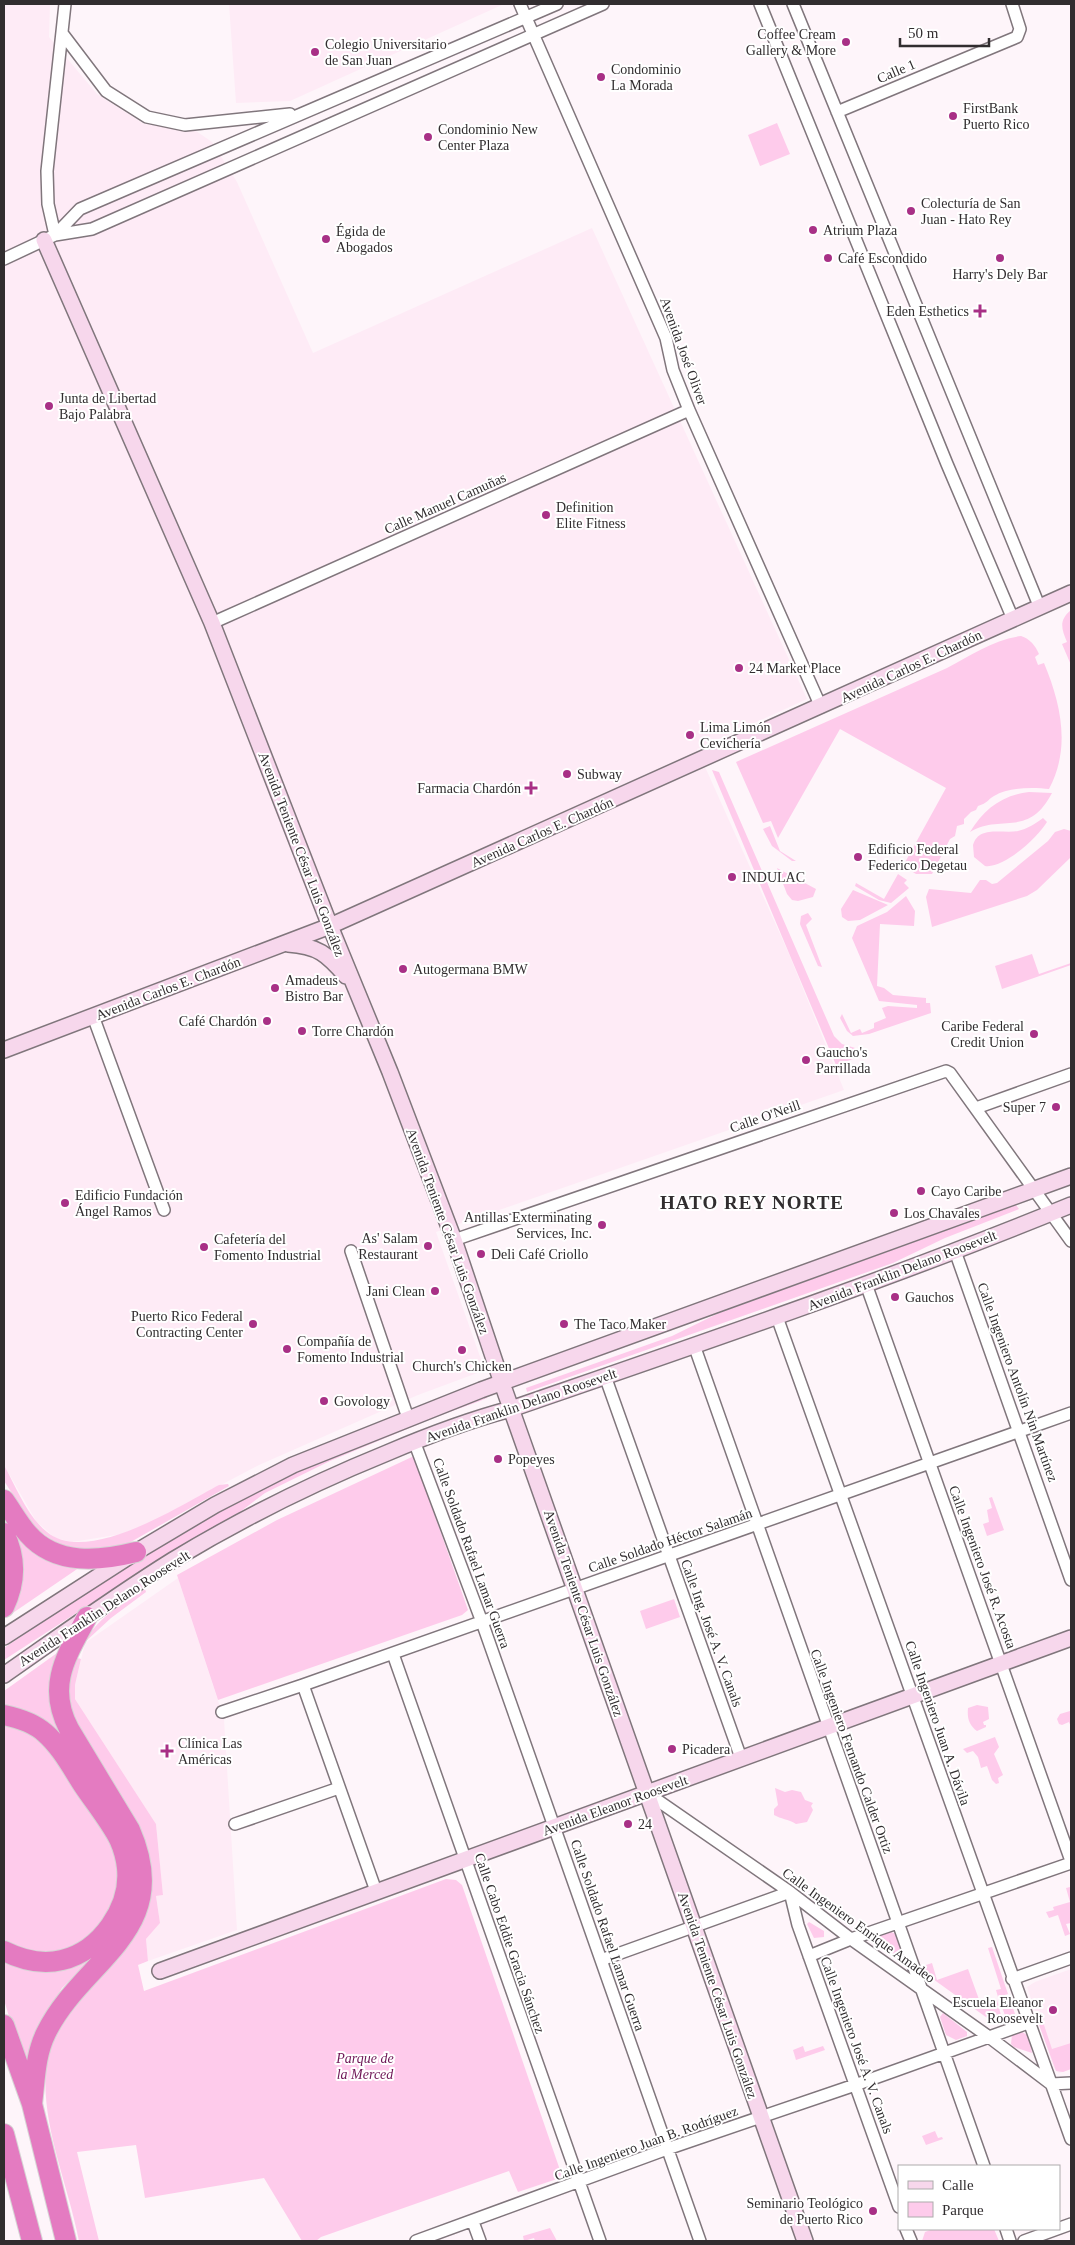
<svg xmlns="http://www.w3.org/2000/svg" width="1075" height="2245" viewBox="0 0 1075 2245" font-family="Georgia,serif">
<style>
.built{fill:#feebf6}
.green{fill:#fecbeb}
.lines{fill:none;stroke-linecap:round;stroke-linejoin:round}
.street-casing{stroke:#80767c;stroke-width:14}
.secondary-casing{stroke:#80767c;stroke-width:18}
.highway-casing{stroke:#d6d5d5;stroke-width:22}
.street{stroke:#fff;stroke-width:11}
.secondary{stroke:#f7d7ec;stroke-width:15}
.highway{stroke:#e47bc1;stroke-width:20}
.poi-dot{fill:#a83086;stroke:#fff;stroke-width:2}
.labels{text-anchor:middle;stroke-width:4;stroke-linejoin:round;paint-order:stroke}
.poi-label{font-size:14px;fill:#312d2f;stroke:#fff;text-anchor:start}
.street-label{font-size:14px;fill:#312d2f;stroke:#fff}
.park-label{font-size:14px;font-style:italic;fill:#6e1656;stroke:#fff}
.district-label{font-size:19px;font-weight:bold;letter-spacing:1px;fill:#312d2f;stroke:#fff}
</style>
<rect width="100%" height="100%" fill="#fef5fa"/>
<!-- built -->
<path class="built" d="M4 4H50L49 37 97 94 144 124 196 131 212 142 237 182 313 353 592 228 807 699 697 749 789 954 844 1090 436 1232 483 1365 480 1372 418 1395 259 1465 149 1523 122 1534 72 1542 55 1538 36 1521 4 1465Z
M229 4H504L290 101 236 103Z
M178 1578 224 1719 237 1930 148 1961 146 1939 160 1923 156 1896 163 1895 156 1824 75 1699V1685L85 1643Z
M1071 1969V2069L1059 2073 1054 2068 1027 1987 1035 1982Z"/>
<!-- green -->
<path class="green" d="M777 123 790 154 760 166 748 135Z
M1071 610V665L1062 644 1067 642C1061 628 1059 620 1071 610Z
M1021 636C1030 639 1035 645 1039 654L1035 657 1038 665 1044 663C1061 704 1071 748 1049 789 1034 787 1008 787 994 796 987 800 988 803 978 806L976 810 971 812 964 819V824L957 826 955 836 950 839 932 874H916L903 866 946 788 840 729 778 838 771 821 763 823 736 762 947 668C970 656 994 639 1021 636Z
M712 770 719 772 722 779 834 1036 842 1044 865 1051 867 1054 836 1065Z
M1029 792 1052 793C1028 839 1000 813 970 832 984 809 1002 795 1029 792Z
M1043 818 1047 822C1038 837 1004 869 985 866L974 857 973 845C979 825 1002 834 1018 831 1027 829 1035 824 1043 818Z
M770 826 780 851 796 861H792L772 846 763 829Z
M1064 829 1071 831V859L1070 858 1037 890 1027 896 932 927 926 897 929 889 971 893 980 880H986L992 884 997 883 1048 841 1055 832Z
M777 868 816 889 813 897 798 901 792 900 787 894Z
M898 874 907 880 904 883 909 888 891 903 879 900 855 886 856 883 884 899Z
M853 890 888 905 860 920 848 921 842 917 841 909Z
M906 896 915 911 914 926 880 924 877 986 884 988 893 995 926 998V1003H930L931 1013 869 1034 853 1036 847 1031 840 1018 842 1014 851 1033 860 1029 862 1033 874 1028V1023L886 1018 882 1008 888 1006 917 1008V1005L879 1001 852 938 857 926 887 912Z
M808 913 812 919 806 925 822 967 818 966 800 924 801 916Z
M1032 954 1039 974 1071 963V965L1002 989 995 966Z
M1016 1205 1019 1209 945 1238 893 1263 527 1392 526 1388 672 1336 719 1313Z
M486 1395 487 1398 480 1401 436 1417 330 1461 265 1493 236 1515 161 1558 4 1660V1648C87 1591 172 1535 262 1488 334 1451 411 1425 486 1395Z
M414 1456 468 1610 462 1615 218 1700 177 1575 277 1520Z
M4 1465C16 1487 27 1516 47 1532 87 1566 181 1505 219 1485L228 1484 229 1486 122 1547 82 1550 58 1544 35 1528 4 1481Z
M992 1497 1004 1530 987 1536 983 1524 989 1522 987 1510 992 1508 989 1498Z
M12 1531 86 1563 4 1619V1615Z
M145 1589 146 1592 111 1618 84 1643C96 1619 123 1603 145 1589Z
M674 1599 680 1617 646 1629 640 1611Z
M64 1648 56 1664 53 1686 56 1724 125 1827 133 1851 135 1885 130 1906 120 1927 100 1952 62 1988 43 2021 33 2045 29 2067 25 2069 4 2000V1956C82 1998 162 1906 122 1831L112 1844C118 1859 123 1882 118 1897 110 1921 87 1945 63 1952 42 1957 23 1949 4 1942V1722C35 1730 48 1747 68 1772L71 1754C53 1730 34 1713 4 1708V1691Z
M71 1656 81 1659 75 1685V1699L156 1824 163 1895 156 1896 160 1923 146 1939 148 1961 138 1965 144 1991 446 1879 456 1880 462 1885 561 2173 560 2178 518 2192 509 2171 321 2237 316 2241H302L264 2178 145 2198 136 2145 77 2152 99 2241H79C67 2178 36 2116 48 2051L148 1864 145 1842 137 1822 90 1752 62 1697Z
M977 1705 988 1707 989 1719 983 1722 984 1725H986V1727L977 1731C969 1725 967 1718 968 1708Z
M1070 1711 1071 1727 1069 1722 1062 1725 1059 1724 1057 1719 1060 1714Z
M995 1737 999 1747 994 1754 1003 1775 998 1778 999 1783 996 1784 992 1780 987 1766 981 1768 978 1757 973 1751 967 1753 963 1749Z
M775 1788 785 1792 792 1790 801 1792 805 1800 813 1803 811 1806 813 1810 807 1822 796 1824C788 1819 781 1819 774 1815V1809L778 1805Z
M1070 1887 1071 1923 1066 1924 1070 1934 1065 1936 1058 1915 1049 1918 1046 1912 1054 1910 1053 1907 1070 1902 1066 1888Z
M809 1922 824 1931V1937L814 1938 807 1924Z
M889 1931 896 1934 904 1958 902 1961 870 1939V1937Z
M992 1947 1008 1994 998 1997 996 1990 1001 1989 988 1948Z
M932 1963 937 1980 968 1969 981 2005 997 2000 1003 2023 997 2025 926 1974 923 1966Z
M1009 1996 1015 2014 1014 2018 1007 2021 999 1999Z
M943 2013 967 2032V2036L956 2040 946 2035 940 2017Z
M1038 2022H1043L1052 2049 1071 2043V2069L1063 2072 1056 2071Z
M1022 2032 1029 2036 1032 2053 1014 2047 1011 2044 1012 2035Z
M803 2046 805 2052 823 2046 825 2050 796 2060 793 2050Z
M935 2131 938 2138 942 2137 943 2139 926 2145 922 2136Z
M550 2228 557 2241H535L534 2238 524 2241 523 2236Z
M933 2229H994L999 2241H922L925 2232Z"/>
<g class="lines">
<!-- street casing -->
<g class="street-casing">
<path id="street" d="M520 4 666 338 673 370 689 410 821 707
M760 4 947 464 1013 619
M793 4 1040 608
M62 33 106 91 147 117 185 125 290 114
M837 112 1017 37 1020 29 1012 4
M55 235 80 209 557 4
M55 235 48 204 47 171 65 4
M4 259 55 235 92 229 603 4
M212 623 689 410
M93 1016 164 1210
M976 1108 1071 1074
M454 1240 946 1071 950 1073 1071 1241
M351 1251 408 1418
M955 1251 1071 1580
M866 1284 1071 1861
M777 1317 1071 2139
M694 1345 984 2166
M605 1376 741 1758
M414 1441 482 1622 700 2241
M393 1654 600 2241
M303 1685 376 1891
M222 1712 303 1685 1071 1413
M647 1793 790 1892 851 1939 989 2037 1051 2084 1071 2083
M235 1824 339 1788
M809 1956 851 1939 1071 1863
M601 1960 790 1892 798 1925 899 2207
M1012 1979 1071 1958
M473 2222 480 2241
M906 2229 911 2241
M1006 2229 1010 2241
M416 2241 667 2149 855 2085 1028 2023
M1024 2241 1071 2224"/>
</g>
<!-- secondary casing -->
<g class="secondary-casing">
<path id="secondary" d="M44 240 212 623 330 926 390 1072 454 1240 502 1383 805 2241
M288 944C318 946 327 954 346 976
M4 1050 330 926 1071 593
M4 1637 136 1552 215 1505 293 1465 481 1390 1071 1176
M4 1675C60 1636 115 1596 173 1560 241 1519 313 1483 387 1453 427 1436 469 1420 511 1409 699 1344 888 1280 1071 1205
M160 1971 1071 1638"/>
</g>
<!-- highway casing -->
<g class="highway-casing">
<path id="highway" d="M4 1500C12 1511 19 1524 28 1534 56 1566 100 1561 136 1552
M4 1533C16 1557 16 1582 4 1607
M4 1715C18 1718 34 1723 45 1733 61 1747 72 1768 83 1785 95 1803 109 1820 119 1839 123 1848 126 1858 127 1868 131 1907 101 1951 62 1960 42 1965 22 1960 4 1951
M4 2025 32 2104 66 2241
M32 2104C35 2081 35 2055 46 2033 82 1959 175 1932 130 1830L69 1729C46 1685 67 1655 87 1617
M4 2134 32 2241"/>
</g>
<!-- street -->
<use href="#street" class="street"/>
<!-- secondary -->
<use href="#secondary" class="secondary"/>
<!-- highway -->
<use href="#highway" class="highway"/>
</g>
<!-- markers -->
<g class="poi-dot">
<circle cx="846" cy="42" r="5"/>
<circle cx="315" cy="52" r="5"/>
<circle cx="601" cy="77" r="5"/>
<circle cx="953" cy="116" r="5"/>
<circle cx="428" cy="137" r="5"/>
<circle cx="911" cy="211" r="5"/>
<circle cx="813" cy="230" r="5"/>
<circle cx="326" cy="239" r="5"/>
<circle cx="828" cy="258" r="5"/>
<circle cx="1000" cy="258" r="5"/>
<path d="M977.5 303.5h5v5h5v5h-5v5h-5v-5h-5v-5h5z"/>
<circle cx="49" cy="406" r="5"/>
<circle cx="546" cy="515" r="5"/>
<circle cx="739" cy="668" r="5"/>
<circle cx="690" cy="735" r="5"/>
<circle cx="567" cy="774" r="5"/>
<path d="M528.5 780.5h5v5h5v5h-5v5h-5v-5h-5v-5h5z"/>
<circle cx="858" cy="857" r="5"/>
<circle cx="732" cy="877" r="5"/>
<circle cx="403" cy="969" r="5"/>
<circle cx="275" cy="988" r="5"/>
<circle cx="267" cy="1021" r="5"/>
<circle cx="302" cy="1031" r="5"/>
<circle cx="1034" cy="1034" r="5"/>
<circle cx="806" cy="1060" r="5"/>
<circle cx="1056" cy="1107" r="5"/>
<circle cx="921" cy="1191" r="5"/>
<circle cx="65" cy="1203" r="5"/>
<circle cx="894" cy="1213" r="5"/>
<circle cx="602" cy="1225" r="5"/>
<circle cx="428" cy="1246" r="5"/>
<circle cx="204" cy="1247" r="5"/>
<circle cx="481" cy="1254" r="5"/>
<circle cx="435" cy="1291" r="5"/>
<circle cx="895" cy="1297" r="5"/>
<circle cx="253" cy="1324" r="5"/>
<circle cx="564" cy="1324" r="5"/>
<circle cx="287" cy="1349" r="5"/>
<circle cx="462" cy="1350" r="5"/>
<circle cx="324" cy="1401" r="5"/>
<circle cx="498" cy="1459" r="5"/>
<circle cx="672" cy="1749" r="5"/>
<path d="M164.5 1743.5h5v5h5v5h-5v5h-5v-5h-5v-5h5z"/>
<circle cx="628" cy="1824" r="5"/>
<circle cx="1053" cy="2010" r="5"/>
<circle cx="873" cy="2211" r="5"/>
</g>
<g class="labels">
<!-- poi labels -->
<g class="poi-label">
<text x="836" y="39" text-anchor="end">Coffee Cream<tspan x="836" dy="16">Gallery &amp; More</tspan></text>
<text x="325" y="49">Colegio Universitario<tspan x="325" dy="16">de San Juan</tspan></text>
<text x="611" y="74">Condominio<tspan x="611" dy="16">La Morada</tspan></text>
<text x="963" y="113">FirstBank<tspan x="963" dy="16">Puerto Rico</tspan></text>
<text x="438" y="134">Condominio New<tspan x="438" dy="16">Center Plaza</tspan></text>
<text x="921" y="208">Colecturía de San<tspan x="921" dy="16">Juan - Hato Rey</tspan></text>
<text x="823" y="235">Atrium Plaza</text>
<text x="336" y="236">Égida de<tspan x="336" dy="16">Abogados</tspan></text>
<text x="838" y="263">Café Escondido</text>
<text x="1000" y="279" text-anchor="middle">Harry's Dely Bar</text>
<text x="969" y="316" text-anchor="end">Eden Esthetics</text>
<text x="59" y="403">Junta de Libertad<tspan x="59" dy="16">Bajo Palabra</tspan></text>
<text x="556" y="512">Definition<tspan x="556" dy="16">Elite Fitness</tspan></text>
<text x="749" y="673">24 Market Place</text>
<text x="700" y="732">Lima Limón<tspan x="700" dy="16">Cevichería</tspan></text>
<text x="577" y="779">Subway</text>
<text x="521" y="793" text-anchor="end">Farmacia Chardón</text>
<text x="868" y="854">Edificio Federal<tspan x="868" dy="16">Federico Degetau</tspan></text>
<text x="742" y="882">INDULAC</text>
<text x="413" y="974">Autogermana BMW</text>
<text x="285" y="985">Amadeus<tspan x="285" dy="16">Bistro Bar</tspan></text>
<text x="257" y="1026" text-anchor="end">Café Chardón</text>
<text x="1024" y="1031" text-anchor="end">Caribe Federal<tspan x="1024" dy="16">Credit Union</tspan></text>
<text x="312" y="1036">Torre Chardón</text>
<text x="816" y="1057">Gaucho's<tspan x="816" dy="16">Parrillada</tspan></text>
<text x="1046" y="1112" text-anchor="end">Super 7</text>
<text x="931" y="1196">Cayo Caribe</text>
<text x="75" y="1200">Edificio Fundación<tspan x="75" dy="16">Ángel Ramos</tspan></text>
<text x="904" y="1218">Los Chavales</text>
<text x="592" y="1222" text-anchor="end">Antillas Exterminating<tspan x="592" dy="16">Services, Inc.</tspan></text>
<text x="418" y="1243" text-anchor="end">As' Salam<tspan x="418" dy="16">Restaurant</tspan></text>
<text x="214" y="1244">Cafetería del<tspan x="214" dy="16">Fomento Industrial</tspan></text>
<text x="491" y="1259">Deli Café Criollo</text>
<text x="425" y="1296" text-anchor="end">Jani Clean</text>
<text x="905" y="1302">Gauchos</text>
<text x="243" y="1321" text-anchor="end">Puerto Rico Federal<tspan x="243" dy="16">Contracting Center</tspan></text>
<text x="574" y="1329">The Taco Maker</text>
<text x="297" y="1346">Compañía de<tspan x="297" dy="16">Fomento Industrial</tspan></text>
<text x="462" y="1371" text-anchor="middle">Church's Chicken</text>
<text x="334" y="1406">Govology</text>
<text x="508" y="1464">Popeyes</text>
<text x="178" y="1748">Clínica Las<tspan x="178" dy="16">Américas</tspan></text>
<text x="682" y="1754">Picadera</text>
<text x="638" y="1829">24</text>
<text x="1043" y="2007" text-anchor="end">Escuela Eleanor<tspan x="1043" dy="16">Roosevelt</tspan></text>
<text x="863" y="2208" text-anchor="end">Seminario Teológico<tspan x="863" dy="16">de Puerto Rico</tspan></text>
</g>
<!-- street labels -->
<g class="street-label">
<text transform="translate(896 71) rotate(-23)" y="5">Calle 1</text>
<text transform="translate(684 351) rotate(70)" y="5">Avenida José Oliver</text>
<text transform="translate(445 503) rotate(-24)" y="5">Calle Manuel Camuñas</text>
<text transform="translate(911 666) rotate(-25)" y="5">Avenida Carlos E. Chardón</text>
<text transform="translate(542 832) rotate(-24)" y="5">Avenida Carlos E. Chardón</text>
<text transform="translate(302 854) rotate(69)" y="5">Avenida Teniente César Luis González</text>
<text transform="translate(168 988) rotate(-21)" y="5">Avenida Carlos E. Chardón</text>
<text transform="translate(765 1116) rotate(-19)" y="5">Calle O'Neill</text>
<text transform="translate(448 1231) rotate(70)" y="5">Avenida Teniente César Luis González</text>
<text transform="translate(902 1270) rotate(-21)" y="5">Avenida Franklin Delano Roosevelt</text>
<text transform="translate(1018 1382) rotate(70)" y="5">Calle Ingeniero Antolín Nin Martínez</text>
<text transform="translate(521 1405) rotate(-19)" y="5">Avenida Franklin Delano Roosevelt</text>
<text transform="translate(670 1540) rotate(-19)" y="5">Calle Soldado Héctor Salamán</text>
<text transform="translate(472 1553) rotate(70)" y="5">Calle Soldado Rafael Lamar Guerra</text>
<text transform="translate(983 1567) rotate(70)" y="5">Calle Ingeniero José R. Acosta</text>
<text transform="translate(104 1608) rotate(-33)" y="5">Avenida Franklin Delano Roosevelt</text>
<text transform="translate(584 1613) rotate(71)" y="5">Avenida Teniente César Luis González</text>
<text transform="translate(712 1633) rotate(70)" y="5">Calle Ing. José A. V. Canals</text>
<text transform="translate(938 1723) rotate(71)" y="5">Calle Ingeniero Juan A. Dávila</text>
<text transform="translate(852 1751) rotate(70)" y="5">Calle Ingeniero Fernando Calder Ortiz</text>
<text transform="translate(615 1805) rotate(-20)" y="5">Avenida Eleanor Roosevelt</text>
<text transform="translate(859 1925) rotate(36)" y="5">Calle Ingeniero Enrique Amadeo</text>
<text transform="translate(608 1935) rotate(71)" y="5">Calle Soldado Rafael Lamar Guerra</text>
<text transform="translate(510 1943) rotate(71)" y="5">Calle Cabo Eddie Gracia Sánchez</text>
<text transform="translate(718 1995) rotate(71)" y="5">Avenida Teniente César Luis González</text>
<text transform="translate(857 2045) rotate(70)" y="5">Calle Ingeniero José A. V. Canals</text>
<text transform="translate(646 2143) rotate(-20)" y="5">Calle Ingeniero Juan B. Rodríguez</text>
</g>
<!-- park labels -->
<g class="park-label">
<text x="365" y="2063">Parque de<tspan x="365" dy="16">la Merced</tspan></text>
</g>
<!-- district labels -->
<g class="district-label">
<text x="752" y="1209">HATO REY NORTE</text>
</g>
</g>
<!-- border -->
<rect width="1075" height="2245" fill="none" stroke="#312d2f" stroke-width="10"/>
<!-- legend -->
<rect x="898" y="2165" width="162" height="65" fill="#ffffff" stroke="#adabac"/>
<rect x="908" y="2181" width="25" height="8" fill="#f7d7ec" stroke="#adabac"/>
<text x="942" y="2190" font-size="15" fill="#312d2f">Calle</text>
<rect x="908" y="2202" width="25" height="15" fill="#fecbeb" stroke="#adabac"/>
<text x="942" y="2215" font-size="15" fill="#312d2f">Parque</text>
<!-- scale -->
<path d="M900 38v8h89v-8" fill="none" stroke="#312d2f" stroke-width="2.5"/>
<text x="908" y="38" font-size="15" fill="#312d2f" stroke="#ffffff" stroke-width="4" paint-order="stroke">50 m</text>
</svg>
